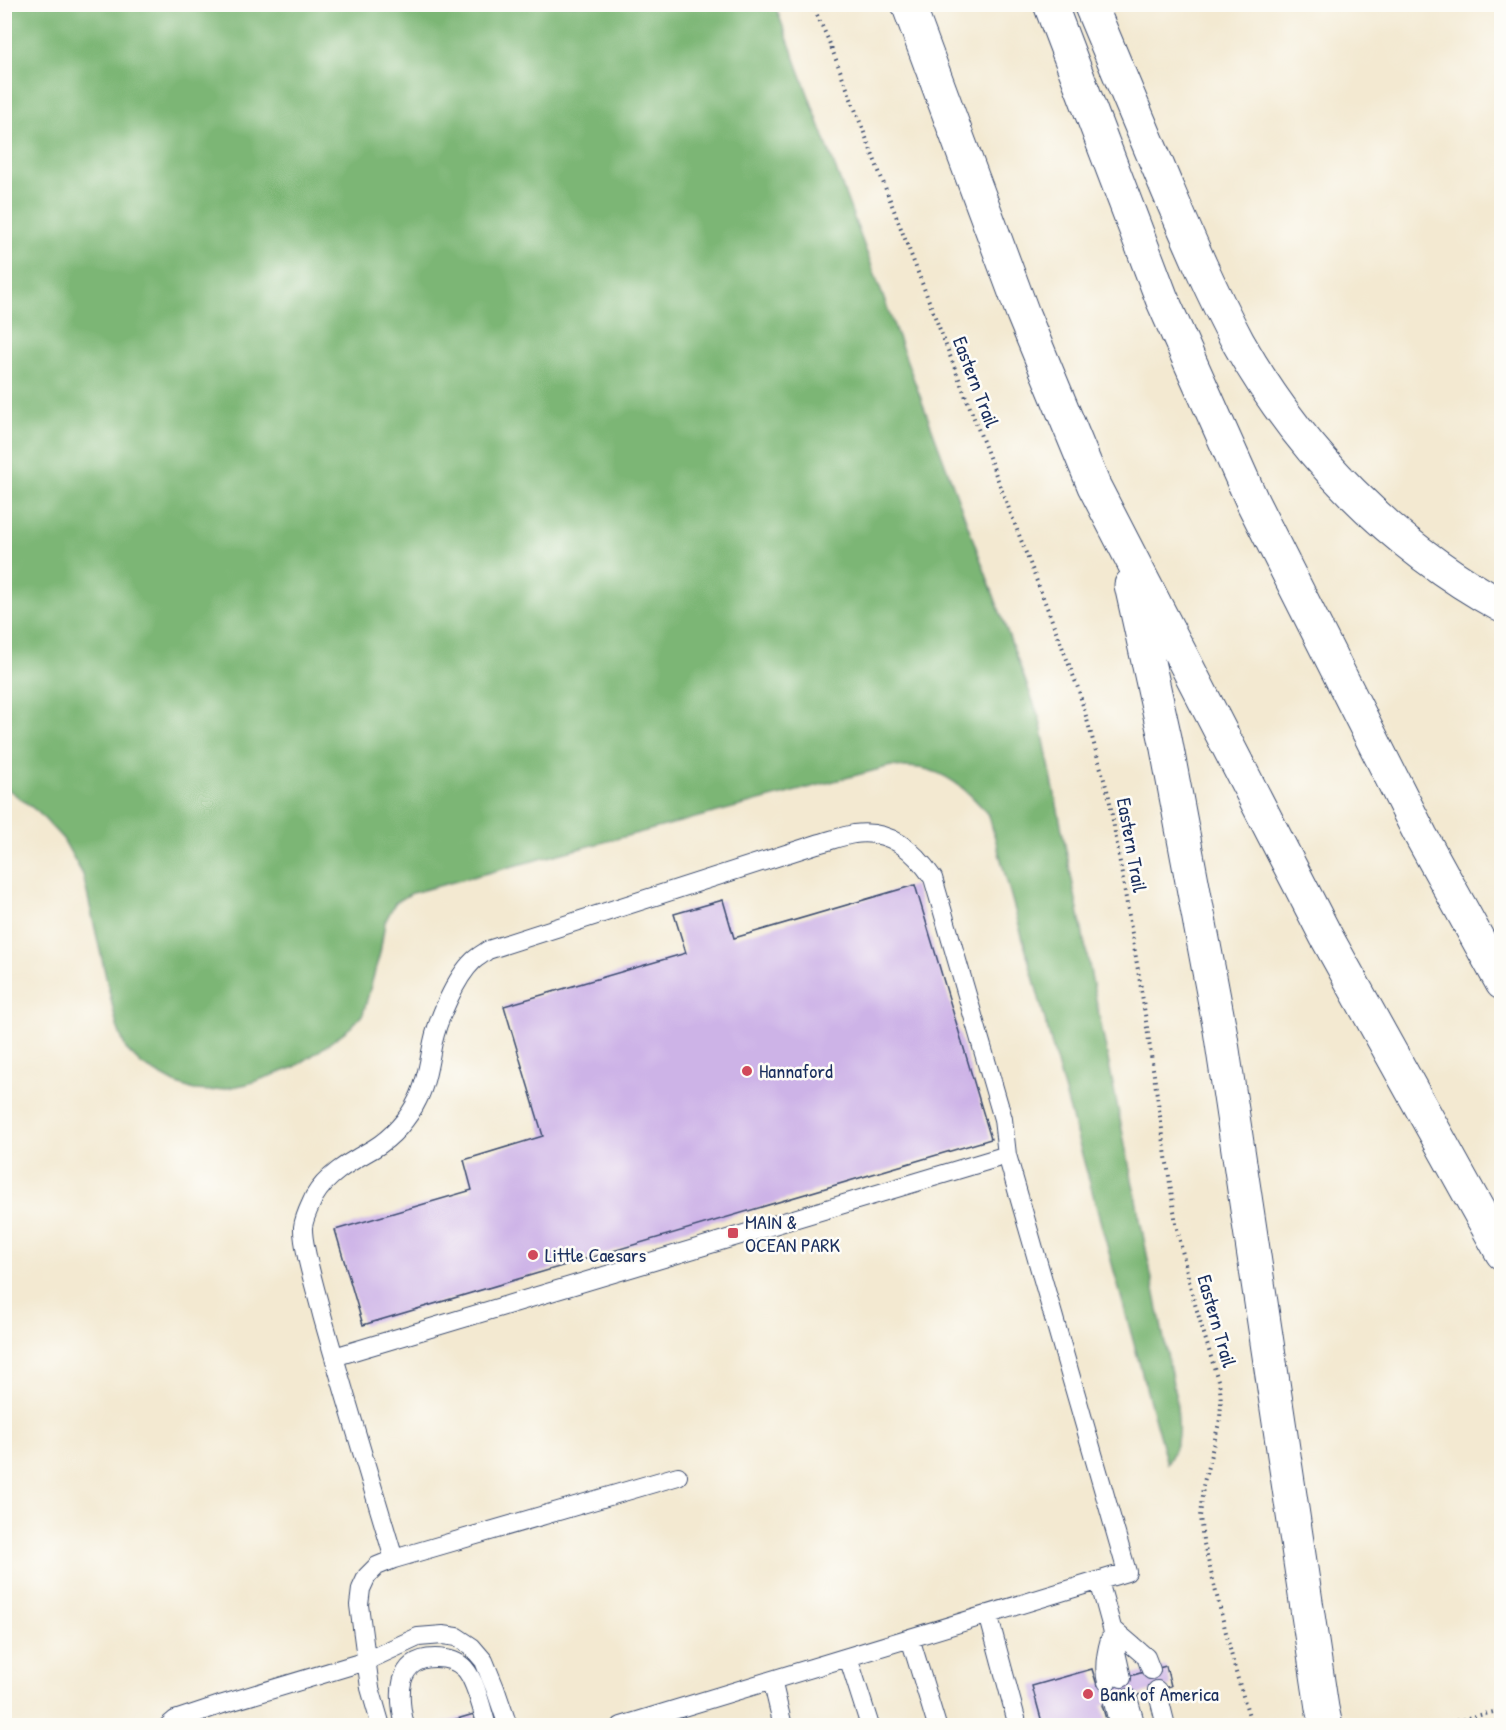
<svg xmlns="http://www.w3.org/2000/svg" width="1506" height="1730" viewBox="0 0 1506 1730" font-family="'Patrick Hand',sans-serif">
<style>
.forest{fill:#7bb674;stroke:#4b7269;stroke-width:1.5}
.building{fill:#cdb3e7}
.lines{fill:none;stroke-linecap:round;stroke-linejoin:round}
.service-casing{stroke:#3b4b6f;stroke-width:20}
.motorway-casing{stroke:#3b4b6f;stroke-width:35}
.path{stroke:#3b4b6f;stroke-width:4;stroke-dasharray:1.5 4.5;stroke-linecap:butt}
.service{stroke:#fff;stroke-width:18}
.motorway{stroke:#fff;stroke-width:33}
.poi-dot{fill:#d1495b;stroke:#fdfcf7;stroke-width:2}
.labels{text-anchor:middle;stroke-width:5;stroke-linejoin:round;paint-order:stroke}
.street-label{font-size:20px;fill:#1b2f5e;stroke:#fdfcf7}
.poi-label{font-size:20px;fill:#1b2f5e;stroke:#fdfcf7;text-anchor:start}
</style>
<rect width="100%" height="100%" fill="#fdfcf7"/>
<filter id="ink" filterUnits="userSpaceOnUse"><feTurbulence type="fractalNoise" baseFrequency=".0167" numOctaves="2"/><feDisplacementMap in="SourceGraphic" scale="12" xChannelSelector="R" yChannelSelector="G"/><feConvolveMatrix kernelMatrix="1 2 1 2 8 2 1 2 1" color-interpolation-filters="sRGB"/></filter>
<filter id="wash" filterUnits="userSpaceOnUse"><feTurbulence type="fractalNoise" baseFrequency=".008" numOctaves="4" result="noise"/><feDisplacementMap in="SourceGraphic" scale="24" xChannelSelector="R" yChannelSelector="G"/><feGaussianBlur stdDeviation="1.35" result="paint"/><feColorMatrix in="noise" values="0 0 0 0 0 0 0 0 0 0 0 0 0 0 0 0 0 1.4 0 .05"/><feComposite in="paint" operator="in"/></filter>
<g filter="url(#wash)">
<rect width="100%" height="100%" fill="#f3e9d1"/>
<!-- forest -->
<path class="forest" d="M5 4 775 5 1040 720 1176 1399C1179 1426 1182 1440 1167 1464L989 816C972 794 949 772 919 768 910 767 900 767 891 766L412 893 395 903 385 922 380 953 363 1014 351 1027 319 1051 293 1068 247 1084 212 1091 194 1090 175 1083 142 1065 126 1049 117 1026 83 875 63 839 38 812 5 787Z"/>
<g id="blocks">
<!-- building -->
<path class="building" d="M915 885 991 1139 363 1325 335 1230 472 1190 464 1160 543 1136 504 1006 686 953 674 914 723 900 734 938Z
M1166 1666 1171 1686 1102 1705 1108 1726H1043L1032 1686 1092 1669 1097 1685Z
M474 1714 477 1726H436V1725Z"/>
</g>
</g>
<g filter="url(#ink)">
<use href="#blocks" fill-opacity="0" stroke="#3b4b6f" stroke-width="1.5"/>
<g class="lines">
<!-- service casing -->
<g class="service-casing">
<path id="service" d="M334 1357 1007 1155
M394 1559C370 1478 345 1397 322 1315 317 1294 302 1247 303 1227 304 1217 310 1206 314 1197 327 1174 352 1161 373 1149 392 1138 409 1118 418 1099 427 1081 429 1061 433 1042 438 1019 456 977 473 961 477 957 483 954 488 950L817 844C829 841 842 836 854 834 890 829 914 850 933 878L1003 1119 1007 1155 1127 1572 621 1726
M1099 1581 1112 1628 1116 1652 1122 1678
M988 1614 1018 1726
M1112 1628 1146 1657 1151 1670
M910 1638 937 1726
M848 1657 870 1726
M772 1680 783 1726
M1107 1682C1103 1668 1106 1653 1110 1639
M1157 1690 1166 1726
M1128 1698 1136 1726
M1113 1702 1119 1726
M168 1726 175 1720 223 1704 366 1661 418 1637 443 1635 457 1637 472 1647 484 1661 495 1688 508 1726
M381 1726 370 1688 359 1605 361 1589 367 1576 377 1566 394 1559 678 1476
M405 1726C398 1697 395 1658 435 1658 446 1658 458 1661 465 1669 476 1681 482 1710 487 1726"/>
</g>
<!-- motorway casing -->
<g class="motorway-casing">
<path id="motorway" d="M908 4 1023 314 1094 486 1326 936 1502 1253
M1050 4 1162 299 1253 503 1421 836 1502 983
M1090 4C1115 63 1139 122 1164 181 1187 235 1210 290 1238 342 1299 451 1392 546 1502 606
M1131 585 1165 738 1220 1030 1322 1708 1326 1726"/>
</g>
<!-- path -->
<path class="path" d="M812 4 828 39 1078 688 1109 797 1142 994 1176 1224 1192 1294 1220 1387 1221 1404 1220 1419 1203 1486 1200 1517 1203 1540 1235 1669 1252 1726
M1433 1726 1502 1710"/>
<!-- service -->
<use href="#service" class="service"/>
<!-- motorway -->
<use href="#motorway" class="motorway"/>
</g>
</g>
<!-- markers -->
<g class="poi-dot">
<circle cx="747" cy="1071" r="6"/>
<rect x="727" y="1227" width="12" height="12" rx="3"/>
<circle cx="533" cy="1255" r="6"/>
<circle cx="1088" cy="1694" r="6"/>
</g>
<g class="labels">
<!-- street labels -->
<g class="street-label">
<text transform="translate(976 382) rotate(69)" y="7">Eastern Trail</text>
<text transform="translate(1132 845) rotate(80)" y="7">Eastern Trail</text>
<text transform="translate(1217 1321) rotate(74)" y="7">Eastern Trail</text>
</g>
<!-- poi labels -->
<g class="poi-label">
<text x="759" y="1078">Hannaford</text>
<text x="745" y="1229">MAIN &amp;<tspan x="745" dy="23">OCEAN PARK</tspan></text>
<text x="545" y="1262">Little Caesars</text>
<text x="1100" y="1701">Bank of America</text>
</g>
</g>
<!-- margin -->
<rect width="1506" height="1730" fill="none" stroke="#fdfcf7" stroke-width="24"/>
</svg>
